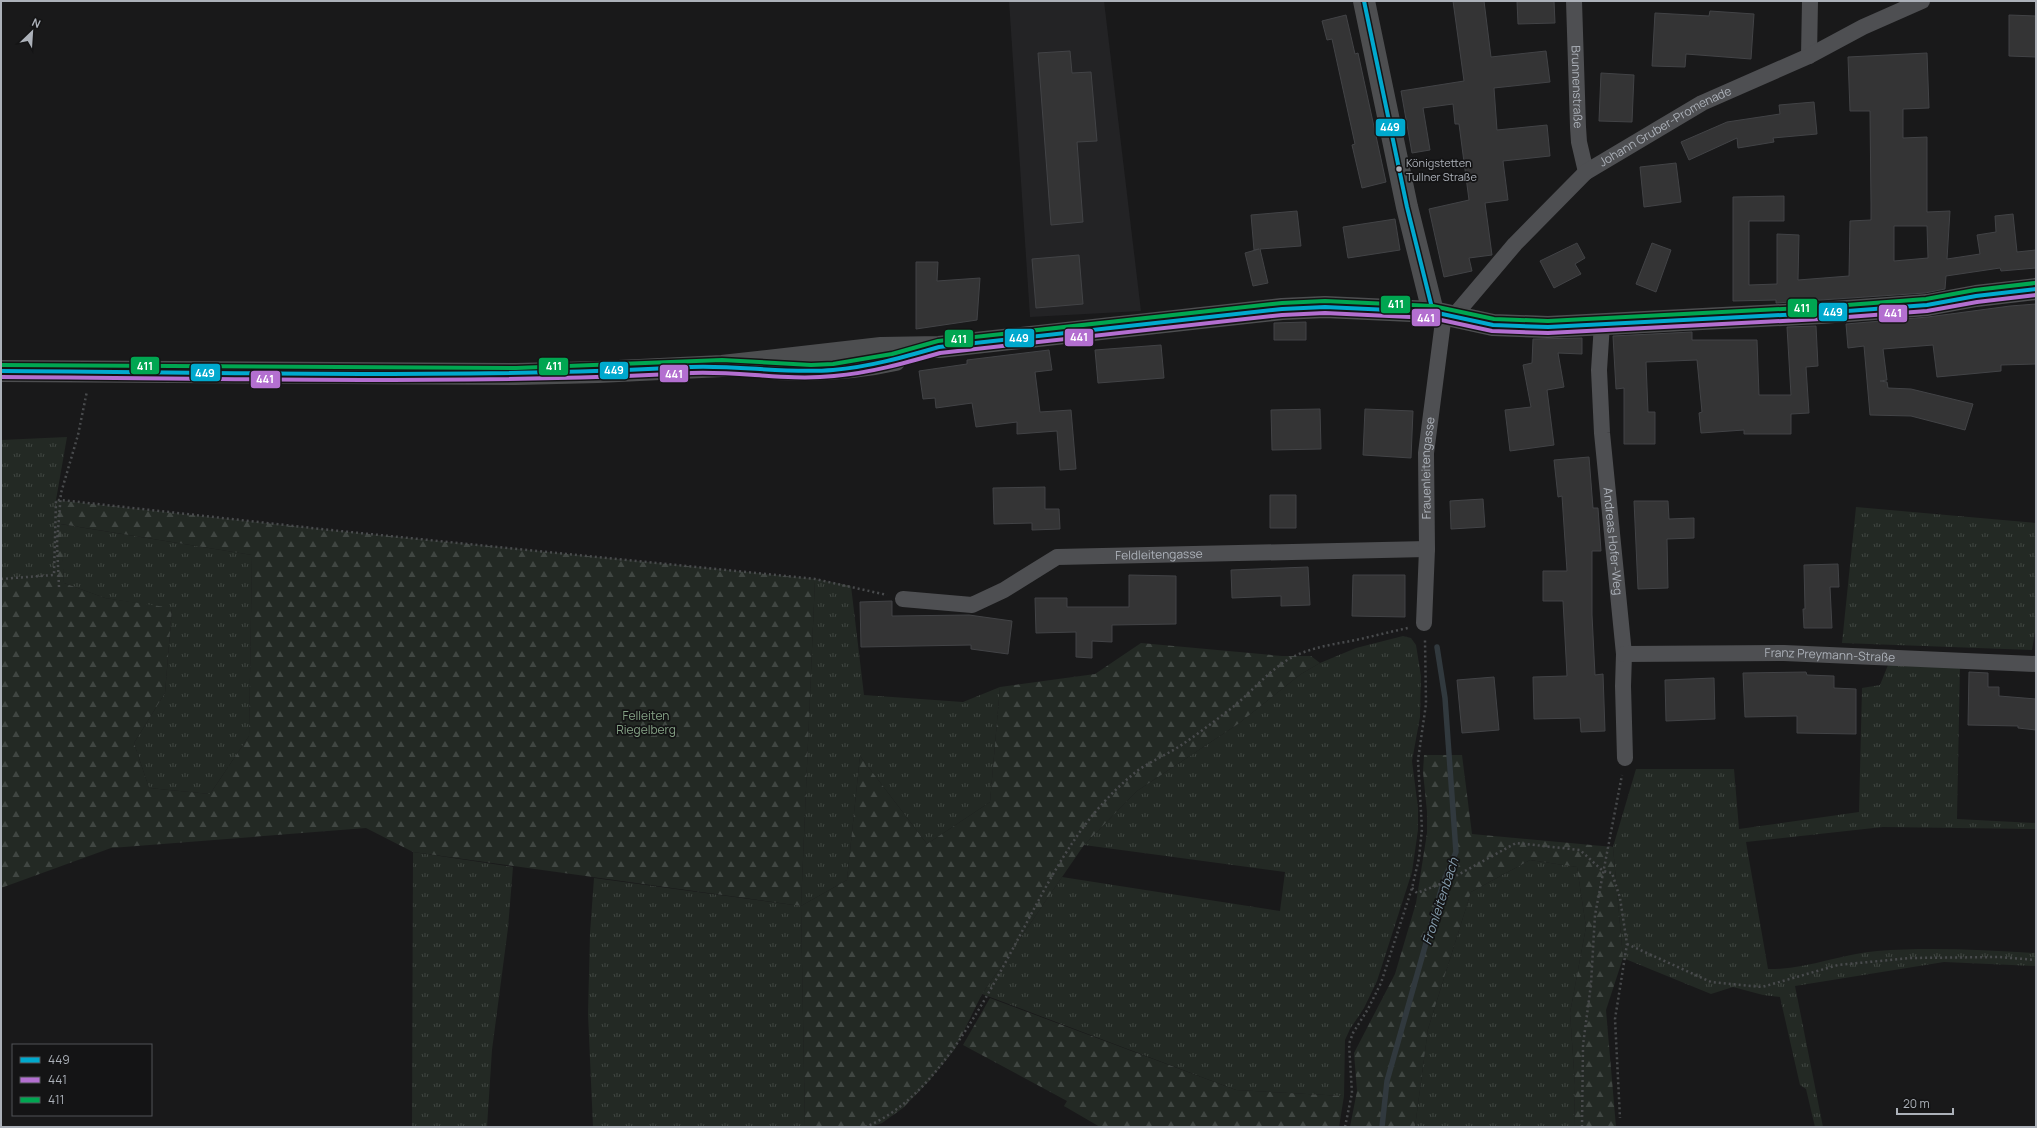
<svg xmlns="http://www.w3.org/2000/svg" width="2037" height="1128" viewBox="0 0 2037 1128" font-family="Manrope,sans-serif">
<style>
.built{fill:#232325}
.grass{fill:url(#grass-tufts)}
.forest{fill:url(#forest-firs);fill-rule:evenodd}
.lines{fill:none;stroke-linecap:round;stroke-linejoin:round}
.stream{stroke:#31393e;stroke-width:5.5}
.building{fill:#343435;stroke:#424346;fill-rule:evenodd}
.path{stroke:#494b4d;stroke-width:2.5;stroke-dasharray:2 3;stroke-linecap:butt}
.minor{stroke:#4e4f52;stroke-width:16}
.secondary{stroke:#4d4e50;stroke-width:22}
.bus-1-casing{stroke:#141415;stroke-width:7}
.bus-2-casing{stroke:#141415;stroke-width:7}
.bus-3-casing{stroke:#141415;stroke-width:7}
.bus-1{stroke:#00a9ce;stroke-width:4}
.bus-2{stroke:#b36fd0;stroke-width:4}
.bus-3{stroke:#00a651;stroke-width:4}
.bus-dot{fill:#acb1b9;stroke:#141415;stroke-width:1.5}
.labels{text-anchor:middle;stroke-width:3.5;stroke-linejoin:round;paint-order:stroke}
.bus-label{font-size:11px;fill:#acb1b9;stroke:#141415;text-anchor:start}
.street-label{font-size:12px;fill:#acb1b9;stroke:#141415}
.park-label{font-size:12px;fill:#85a286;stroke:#141415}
.water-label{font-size:13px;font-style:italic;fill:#879fb0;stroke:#141415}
.line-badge{stroke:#141415;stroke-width:1.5}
.badge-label{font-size:11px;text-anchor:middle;font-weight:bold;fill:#fff}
</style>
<defs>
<pattern id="grass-tufts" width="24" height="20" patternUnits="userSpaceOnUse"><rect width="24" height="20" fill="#232924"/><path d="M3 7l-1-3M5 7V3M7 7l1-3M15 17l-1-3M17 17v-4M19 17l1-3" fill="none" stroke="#404642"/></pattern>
<pattern id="forest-firs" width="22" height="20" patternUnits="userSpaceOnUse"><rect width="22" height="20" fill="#232924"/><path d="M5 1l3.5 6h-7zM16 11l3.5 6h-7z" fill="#404642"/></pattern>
</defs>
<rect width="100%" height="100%" fill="#19191a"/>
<!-- built -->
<path class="built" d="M1009 1H1104L1141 311 1030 317Z"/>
<!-- grass -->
<path class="grass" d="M67 437 56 500 54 575 1 579V440Z
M1856 507 2036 523V626L2032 650 1842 643Z
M60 524 252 555 249 736 210 794 149 788 134 743 165 693 172 609 105 598 64 583Z
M815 579 851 586 864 695 963 702 1000 687 990 802 927 844 860 756 847 880 801 906 805 1127H593L588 1014 590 933 594 878 801 906Z
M1403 636 1411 638 1416 645 1421 676 1420 717 1412 761 1418 808V830L1412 872 1377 981 1364 1008 1350 1029 1345 1040 1344 1096 1236 1090 982 994 1062 877 1280 911 1285 872 1084 845 1137 791 1238 724 1301 674 1320 663 1356 648Z
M1888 665 1960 666 1957 819 2036 823V829L1883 827 1746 842 1768 969C1805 970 1840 954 1877 951 1930 947 1983 950 2036 953V966L1944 962 1795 986 1823 1127H1815L1806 1089 1800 1085 1780 997 1763 995 1733 987 1711 994 1623 958 1613 847 1636 769H1734L1739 829 1859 812 1862 688 1880 685Z
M413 852 513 867 508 928 492 1050 487 1127H412Z
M1530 860 1577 867 1586 927 1570 1013 1575 1085 1574 1127H1415L1428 1029 1471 892Z"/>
<!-- forest -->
<path class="forest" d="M56 500 330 530 815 579 801 906 847 880 860 756 927 844 990 802 1000 687 1095 674 1141 643 1282 656H1311L1320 663 1301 674 1238 724 1137 791 1084 845 982 994 955 1049 928 1082 903 1108 882 1123 871 1127H805L801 906 413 852 366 828 111 848 1 888V579L54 575ZM61 524 252 555 249 736 210 794 149 788 134 743 165 693 172 608 105 598 64 583Z
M1424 755H1462L1472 834 1613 847 1623 958 1606 1010 1616 1127H1574L1575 1085 1570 1013 1586 927 1577 867 1530 860 1471 892 1428 1029 1415 1127H1350L1357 1091 1354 1053 1395 974 1416 903 1427 833V812L1423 772Z
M990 998 1236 1090 1344 1096 1339 1127H1100L1064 1106 1067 1101 963 1045Z"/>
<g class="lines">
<!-- stream -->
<path class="stream" d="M1382 1127 1387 1081 1443 883 1456 852 1445 698 1437 647"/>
</g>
<!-- building -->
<path class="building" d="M1453 1H1484L1491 57 1546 51 1550 82 1494 88 1497 130 1547 125 1550 156 1503 161 1508 200 1485 203 1492 255 1469 258 1472 271 1444 277 1429 209 1469 200 1459 124H1455L1453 104 1423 108 1430 150 1412 153 1401 91 1464 81Z
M1517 1H1554L1555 23 1518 24Z
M1710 11 1754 14 1751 59 1686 54 1685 67 1652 66 1655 13 1709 16Z
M1346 15 1355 54 1358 53 1386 182 1362 188 1352 145 1355 144 1332 39 1327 40 1322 21Z
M2009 15 2036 16V57L2009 56Z
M1070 51 1072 73 1091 72 1097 141 1077 142 1083 222 1051 225 1038 53Z
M1927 53 1929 108 1903 109V138L1927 137V212L1950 211 1947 259 1980 254 1977 235 1996 232 1995 216 2013 214 2017 252 2036 250V268L2001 271 2000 268 1946 276 1945 289 1925 293 1776 303V300L1733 301V197L1784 196V221H1749V285L1777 284V234L1799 235 1798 280 1849 276 1850 221 1871 220V204L1870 111H1850L1848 57ZM1894 226H1927L1928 258 1894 261Z
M1601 73 1634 75 1632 122 1599 121Z
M1814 102 1817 134 1773 138 1774 142 1738 148 1737 138 1689 160 1681 142 1727 122 1780 114 1779 105Z
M1676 163 1681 202 1644 207 1640 167Z
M1297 211 1301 246 1260 249 1268 283 1253 286 1245 253 1259 249 1254 250 1251 215Z
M1395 219 1400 250 1348 258 1343 227Z
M1577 243 1585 258 1575 264 1581 274 1554 288 1540 261Z
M1652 243 1671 250 1656 292 1636 284Z
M1079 255 1083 304 1036 308 1032 259Z
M916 262H938L937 281 980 278 977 320 916 329Z
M2036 304V364L2001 365V371L1937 377 1933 345 1883 349 1887 380 1880 381 1887 382 1888 388 1911 389 1973 404 1965 430 1911 416 1870 415 1864 346 1848 348 1846 324 1928 317 2010 306Z
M1306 322V340H1274V323Z
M1816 326 1818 366 1806 367 1809 413 1791 414V434H1744V430L1701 433 1699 413 1702 412 1697 360 1646 362 1648 412H1655V444H1624V388L1616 389 1613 336 1692 332V340H1757L1759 395H1791L1787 327Z
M1582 338V354L1558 353 1564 387 1547 390 1554 445 1510 451 1505 410 1531 407 1523 365 1532 363 1533 339Z
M1161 345 1164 378 1098 383 1095 350Z
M1049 350 1052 370 1035 372 1040 412 1071 410 1076 469 1060 470 1057 431 1017 434V422L976 427 972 403 936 408 935 398 923 399 919 371 967 364V360Z
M1320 409 1321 449 1272 450 1271 410Z
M1365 409 1413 411 1411 458 1363 455Z
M1589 457 1593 508H1598L1601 551H1592V615L1595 675 1603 674 1605 731 1581 732 1580 718 1534 719 1533 677 1567 676 1563 601H1543V571H1567L1562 496 1558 497 1554 460Z
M1045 487V509H1059L1060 529 1032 530V523L994 524 993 488Z
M1270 495H1296V528H1270Z
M1483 499 1485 527 1451 529 1450 501Z
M1634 501H1668L1669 519 1694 518V538L1667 539 1668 588 1638 589Z
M1838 564 1839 587H1830L1832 628H1804L1803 609H1805L1804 565Z
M1308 567 1310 605 1281 606V596L1232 598 1231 570Z
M1129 575 1176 576V624L1112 625V642L1092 641V658L1076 657V632L1036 633 1035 598H1067V607H1129Z
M1353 575H1405V617L1352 616Z
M892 601V616L969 615 1012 621 1008 654 971 649V645L861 647 860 602Z
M1806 672 1807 675 1834 676V688L1856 689V734L1797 733V716L1745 717 1743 673Z
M1969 672 1988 673V687H1999V696L2036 699V730L2018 728V726L1968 725Z
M1494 677 1499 730 1462 733 1457 680Z
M1714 678 1715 719 1666 721 1665 680Z"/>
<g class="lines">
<!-- path -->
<path class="path" d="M1 579 54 575 56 500H61L330 530 815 579 887 595
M59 587 57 543 61 493 78 435 87 391
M1412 888 1417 893 1443 883 1516 843 1580 850 1603 871 1612 873 1620 898 1627 944 1615 1019 1620 1118
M1627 944 1711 982 1762 987 1838 965 1910 958 1999 957 2036 960
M865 1127C960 1090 1017 924 1073 842 1090 816 1113 790 1137 771 1151 761 1166 755 1180 746 1198 734 1216 720 1233 707 1255 689 1273 665 1299 654 1316 647 1334 644 1351 641 1370 637 1389 632 1408 628
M1345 1127 1352 1093 1349 1044 1353 1033 1368 1009 1381 983 1412 888 1419 858 1422 829 1418 760 1426 704 1425 640
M1582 1127 1583 1045 1591 984 1595 915 1622 775"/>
<!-- minor -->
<g class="minor">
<path id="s1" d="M1574 1 1578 127 1579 142 1586 172"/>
<path d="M1809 56 1810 1"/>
<path id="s2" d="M1454 316 1515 244 1586 172 1702 103 1809 56 1863 27 1922 1"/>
<path id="s3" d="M1602 324 1599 370 1602 433 1624 654 1623 686 1625 758"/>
<path id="s4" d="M903 599 972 605 1004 590 1057 557 1427 549"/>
<path id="s5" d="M1424 623 1427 549 1426 453 1444 314"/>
<path id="s6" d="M1624 654 1784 653 2036 664"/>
</g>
<!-- secondary -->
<path class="secondary" d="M1364 1 1407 207 1433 312
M777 369C817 371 855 369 895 360
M1 371 516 374 598 372 722 366 881 348 939 347 1282 309 1325 307 1433 312 1493 325 1548 327 1821 313 1927 305 1976 296 2036 289"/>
<!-- bus-1 casing -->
<g class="bus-1-casing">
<path id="bus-1" d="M1364 1 1407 207 1433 312
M1 371C231 372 461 379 691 367 738 365 786 374 833 370 869 367 904 357 939 347L1282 309 1325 307 1433 312 1493 325 1548 327 1821 313 1927 305 1976 296 2036 289"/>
</g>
<!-- bus-2 casing -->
<g class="bus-2-casing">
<path id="bus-2" d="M1 377C231 378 462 385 692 373 739 371 787 381 834 376 870 373 905 363 940 353L1282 315 1325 313 1432 318 1492 331 1548 333 1821 319 1927 311 1977 302 2036 295"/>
</g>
<!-- bus-3 casing -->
<g class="bus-3-casing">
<path id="bus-3" d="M1 365 516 368 722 360 811 365 833 364 892 354 938 341 1282 303 1325 301 1433 306 1494 319 1548 321 1821 307 1926 299 1975 290 2035 283"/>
</g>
<!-- bus-1 -->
<use href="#bus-1" class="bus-1"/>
<!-- bus-2 -->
<use href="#bus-2" class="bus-2"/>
<!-- bus-3 -->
<use href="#bus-3" class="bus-3"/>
</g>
<!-- markers -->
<circle class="bus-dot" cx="1399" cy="169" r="3.5"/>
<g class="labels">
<!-- bus labels -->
<g class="bus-label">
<text x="1406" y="167">Königstetten<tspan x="1406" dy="14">Tullner Straße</tspan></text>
</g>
<!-- street labels -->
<g class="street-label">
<text dy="4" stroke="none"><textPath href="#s1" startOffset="86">Brunnenstraße</textPath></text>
<text dy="4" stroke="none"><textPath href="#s2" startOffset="287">Johann Gruber-Promenade</textPath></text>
<text dy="4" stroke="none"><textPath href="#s5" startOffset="155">Frauenleitengasse</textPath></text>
<text dy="4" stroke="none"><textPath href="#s3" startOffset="218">Andreas Hofer-Weg</textPath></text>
<text dy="4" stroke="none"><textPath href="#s4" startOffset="269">Feldleitengasse</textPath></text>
<text dy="4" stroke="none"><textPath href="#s6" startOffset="206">Franz Preymann-Straße</textPath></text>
</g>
<!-- park labels -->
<g class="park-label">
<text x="646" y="720">Felleiten<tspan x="646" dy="14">Riegelberg</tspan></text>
</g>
<!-- water labels -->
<g class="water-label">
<text transform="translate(1440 901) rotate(-72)" y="5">Fronleitenbach</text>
</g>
</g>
<g class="line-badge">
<rect x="1375" y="118" width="31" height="19" rx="4" fill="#00a9ce"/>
<rect x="1380" y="295" width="31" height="19" rx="4" fill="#00a651"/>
<rect x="1787" y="298" width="31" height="20" rx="4" fill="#00a651"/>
<rect x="1818" y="302" width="30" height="20" rx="4" fill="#00a9ce"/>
<rect x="1878" y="304" width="30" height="19" rx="4" fill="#b36fd0"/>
<rect x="1411" y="308" width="30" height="19" rx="4" fill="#b36fd0"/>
<rect x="1064" y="328" width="30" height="19" rx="4" fill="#b36fd0"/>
<rect x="1004" y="328" width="31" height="20" rx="4" fill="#00a9ce"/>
<rect x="944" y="329" width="30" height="19" rx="4" fill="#00a651"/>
<rect x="130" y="356" width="30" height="19" rx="4" fill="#00a651"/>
<rect x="538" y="357" width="31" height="19" rx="4" fill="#00a651"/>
<rect x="599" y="361" width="30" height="19" rx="4" fill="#00a9ce"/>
<rect x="190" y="363" width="31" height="19" rx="4" fill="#00a9ce"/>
<rect x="659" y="364" width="30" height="19" rx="4" fill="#b36fd0"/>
<rect x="250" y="370" width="31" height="19" rx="4" fill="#b36fd0"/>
</g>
<g class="badge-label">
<text x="1390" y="131">449</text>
<text x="1396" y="308">411</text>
<text x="1802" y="312">411</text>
<text x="1833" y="316">449</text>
<text x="1893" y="317">441</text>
<text x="1426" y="322">441</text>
<text x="1079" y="341">441</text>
<text x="1019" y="342">449</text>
<text x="959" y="343">411</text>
<text x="145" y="370">411</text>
<text x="554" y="370">411</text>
<text x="614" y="374">449</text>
<text x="205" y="377">449</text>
<text x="674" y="378">441</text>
<text x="265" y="383">441</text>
</g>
<!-- border -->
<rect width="2037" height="1128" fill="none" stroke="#acb1b9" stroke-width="4"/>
<!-- legend -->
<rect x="12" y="1044" width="140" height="72" fill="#141415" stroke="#515357"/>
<rect x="20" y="1057" width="20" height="6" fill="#00a9ce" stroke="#515357"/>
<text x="48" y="1064" font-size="12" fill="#acb1b9">449</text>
<rect x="20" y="1077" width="20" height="6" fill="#b36fd0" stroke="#515357"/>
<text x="48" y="1084" font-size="12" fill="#acb1b9">441</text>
<rect x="20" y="1097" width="20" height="6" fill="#00a651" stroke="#515357"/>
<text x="48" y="1104" font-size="12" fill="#acb1b9">411</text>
<!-- north arrow -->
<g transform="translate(32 32) rotate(25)" stroke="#141415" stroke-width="3" paint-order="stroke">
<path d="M0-3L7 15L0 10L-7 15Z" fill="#acb1b9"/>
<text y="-6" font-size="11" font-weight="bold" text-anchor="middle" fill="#acb1b9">N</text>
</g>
<!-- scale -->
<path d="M1897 1108v6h56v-6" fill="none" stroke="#acb1b9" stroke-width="2"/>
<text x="1903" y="1108" font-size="12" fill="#acb1b9" stroke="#141415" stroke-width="3" paint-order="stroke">20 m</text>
</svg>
